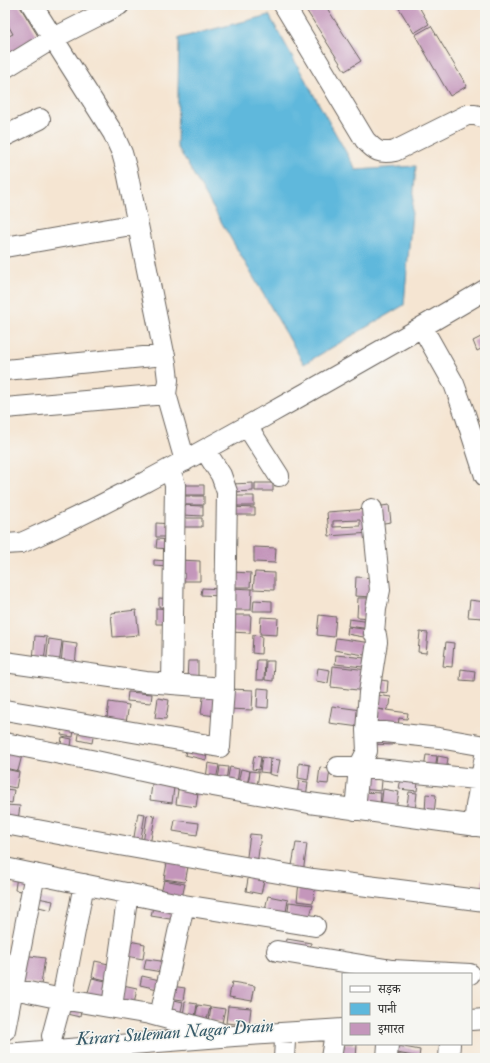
<svg xmlns="http://www.w3.org/2000/svg" width="490" height="1063" viewBox="0 0 490 1063" font-family="'IM FELL Double Pica','Noto Serif Devanagari',serif">
<style>
.water{fill:#5eb8dc;stroke:#3d6a7c}
.building{fill:#c496bb;fill-rule:evenodd}
.lines{fill:none;stroke-linecap:round;stroke-linejoin:round}
.minor-casing{stroke:#68625c;stroke-width:22}
.minor{stroke:#fff;stroke-width:20}
.labels{text-anchor:middle;stroke-width:3;stroke-linejoin:round;paint-order:stroke}
.water-label{font-size:18px;font-style:italic;fill:#365a69;stroke:#f6f6f2}
</style>
<rect width="100%" height="100%" fill="#f6f6f2"/>
<filter id="ink" filterUnits="userSpaceOnUse"><feTurbulence type="fractalNoise" baseFrequency=".025" numOctaves="2"/><feDisplacementMap in="SourceGraphic" scale="8" xChannelSelector="R" yChannelSelector="G"/><feConvolveMatrix kernelMatrix="1 2 1 2 8 2 1 2 1" color-interpolation-filters="sRGB"/></filter>
<filter id="wash" filterUnits="userSpaceOnUse"><feTurbulence type="fractalNoise" baseFrequency=".012" numOctaves="4" result="noise"/><feDisplacementMap in="SourceGraphic" scale="16" xChannelSelector="R" yChannelSelector="G"/><feGaussianBlur stdDeviation="0.9" result="paint"/><feColorMatrix in="noise" values="0 0 0 0 0 0 0 0 0 0 0 0 0 0 0 0 0 1.4 0 .05"/><feComposite in="paint" operator="in"/></filter>
<g filter="url(#wash)">
<rect width="100%" height="100%" fill="#f5e5d2"/>
<!-- water -->
<path class="water" d="M269 15 356 170 416 166 404 305 304 364 177 146 179 38Z"/>
<g id="blocks">
<!-- building -->
<path class="building" d="M5 5H19L41 41 5 63V38L13 34 5 20Z
M303 5H325L361 61 345 71Z
M397 5H418L429 24 414 33Z
M431 26 467 86 450 96 415 35Z
M485 335V347L477 351 473 341Z
M253 483V491L233 492 232 484Z
M255 483H273V491H255Z
M182 485H204V495H182Z
M182 496H204V505H182Z
M232 496H254V506H232Z
M182 505 203 506V516L182 515Z
M389 505 391 522 377 524 375 507Z
M231 507 255 508V515H231Z
M368 509 370 533 329 536 327 512ZM360 520V526L333 527V521Z
M182 518H202V527H183Z
M156 523 172 524V537H156Z
M157 539 171 540 170 549 156 548Z
M254 547 276 548 275 563 254 562Z
M154 560 168 561 167 567 154 566Z
M179 560 200 561V581H180Z
M232 572 251 573 250 587H231Z
M255 572 274 573V590L253 589Z
M356 577 374 578 373 597 355 596Z
M202 588 222 589V596L201 595Z
M231 588 252 589 251 610H231Z
M159 598 172 599V608L159 607Z
M358 598H373V618L357 617Z
M254 600 272 601V611H253Z
M470 600 485 602 483 618 468 617Z
M156 608 171 609V624H156Z
M136 610 139 635 113 637 111 613Z
M230 615H251L250 633 230 632Z
M319 615 336 617 334 637 317 635Z
M261 617 278 618 277 635 260 634Z
M349 619 371 622 370 629 348 626Z
M348 627 370 630 369 638 347 634Z
M420 632 428 633 426 653 418 652Z
M253 635 262 636 261 654 252 653Z
M35 636 47 637 44 661 33 660Z
M336 638 372 643 370 656 334 650Z
M49 639 62 641 59 665 46 664Z
M63 642 77 644 75 666 61 665Z
M446 642 454 643 452 667 443 666Z
M336 655 365 658 363 667 335 664Z
M257 660H265L264 680H256Z
M188 661H198V680H187Z
M266 661H274L273 681 265 680Z
M333 666 368 670 366 691 331 687Z
M318 668 330 670 328 683 316 681Z
M461 669 475 671 474 681 460 680Z
M373 679 388 681 387 693 371 691Z
M258 688 269 689 268 708 257 707Z
M230 689 253 690 252 710 228 709Z
M204 690 218 692 216 716 201 714Z
M128 692 152 694 151 703 127 701Z
M376 695 391 697 390 705 386 710 408 713 407 719 399 718 397 733 370 730 372 708 384 710 374 708Z
M158 698 169 700 166 719 155 718Z
M109 702 129 705 125 728 106 725Z
M332 706 361 710 359 727 329 723Z
M64 720 75 723 73 737 61 735Z
M81 723 95 726 92 743 78 740Z
M373 733 399 735 393 745 372 744Z
M62 737 72 739 70 754 60 752Z
M188 742 208 747 206 760 185 755Z
M5 751 22 755 18 771 5 768Z
M426 755 437 756 435 771 424 770Z
M254 756 261 757 259 770 252 769Z
M438 756 448 758 446 773 436 771Z
M262 757 270 759 269 773 260 772Z
M271 759 280 760 277 776 269 774Z
M208 763 219 765 216 780 206 778Z
M299 763 310 765 308 780 298 778Z
M220 766 228 767 226 781 218 780Z
M230 767 239 769 237 783 227 781Z
M320 767 330 769 328 784 318 783Z
M363 768 383 770 381 791 362 789Z
M5 769 19 772 16 788 5 786Z
M241 769 250 771 247 785 238 783Z
M250 771 259 772 257 787 248 785Z
M402 772 419 774 417 791 399 789Z
M153 777 175 780 172 803 150 800Z
M299 781 308 782 306 797 297 795Z
M179 783 199 786 196 807 176 804Z
M5 789 14 790 12 803 5 802Z
M383 789 399 792 396 809 381 807Z
M361 792 381 793 380 809 360 807Z
M409 792 417 793 415 811 406 810Z
M426 794 436 795 434 814 425 813Z
M6 805 20 806 18 820 5 819Z
M138 813 145 814 140 844 133 843Z
M147 815 155 816 150 845 143 844Z
M175 820 199 823 197 835 173 831Z
M250 834 261 835 257 865 246 864Z
M296 843 307 844 303 873 291 871Z
M168 858 189 862 185 882 164 879Z
M484 869H485V895H481Z
M249 873 265 876 261 894 246 891Z
M17 876 30 877 28 892 15 890Z
M164 880 185 884 181 902 160 899Z
M299 882 316 884 313 903 297 901Z
M268 896 288 900 285 918 264 914Z
M33 897 53 901 51 910 31 905Z
M154 902 179 906 176 920 151 916Z
M289 902 313 905 309 920H287Z
M287 939 311 943 309 956 285 951Z
M124 940 145 944 143 959 121 955Z
M23 955 45 958 41 985 19 982Z
M146 959 168 962 167 973 144 969Z
M95 961 113 965 111 981 92 977Z
M5 963 15 964 5 978Z
M142 976 164 981 162 990 140 985Z
M92 978 110 982 106 1001 87 996Z
M232 982 255 986 252 1001 229 997Z
M118 984 137 988 134 1005 115 1001Z
M171 986 185 988 183 1000 169 998Z
M170 999 183 1002 180 1016 167 1014Z
M185 1002 197 1004 195 1018 183 1015Z
M82 1004 80 1017 62 1013Z
M198 1005 210 1007 207 1020 195 1018Z
M228 1006 251 1008 249 1025 226 1023Z
M211 1007 225 1009 222 1023 209 1021Z
M343 1044H357L356 1058H335Z
M393 1045 420 1050 419 1057 392 1052Z
M392 1053 410 1057V1058H391Z
M454 1054 473 1057V1058H454Z"/>
</g>
</g>
<g filter="url(#ink)">
<use href="#blocks" fill-opacity="0" stroke="#68625c" stroke-width="1"/>
<g class="lines">
<!-- minor casing -->
<g class="minor-casing">
<path id="minor" d="M32 5 113 133 122 153 127 171 166 363 168 380 166 394 185 461
M284 5 365 140C375 151 380 154 395 151L467 115H475L485 118
M5 68 52 39 119 5
M5 136 40 119
M5 247 137 224
M422 327 454 384 465 414 485 476
M5 370 165 355
M5 408 166 394
M247 426 279 476
M170 469 175 485 172 684
M5 544 21 543 28 540C110 503 188 459 267 415 340 374 413 333 485 290
M5 662 146 682 224 688
M5 710 220 747 224 688 227 492 221 475 205 450
M366 730 439 738 485 746
M5 743 96 761 202 784 309 803 485 827
M338 767H359L485 780
M355 810 359 767 367 751 366 730 369 693 377 642 376 635 374 633 376 609 380 590 372 509
M5 824 102 842 313 879 485 901
M474 826 476 806 485 756
M5 868 184 905 315 926
M277 951 392 970 470 974
M14 989 62 999 150 1014 218 1032
M112 1007 128 893
M160 1016 184 905
M471 1020 485 1019
M5 1030 35 874
M52 1036 62 999 84 884
M5 1054 234 1036 343 1029
M284 1058 285 1041
M331 1058 334 1039
M387 1058 388 1044
M449 1058 450 1044"/>
</g>
<!-- minor -->
<use href="#minor" class="minor"/>
</g>
</g>
<g class="labels">
<!-- water labels -->
<g class="water-label">
<text transform="translate(175 1032) rotate(-4)" y="6">Kirari Suleman Nagar Drain</text>
</g>
</g>
<!-- margin -->
<rect width="490" height="1063" fill="none" stroke="#f6f6f2" stroke-width="20"/>
<!-- legend -->
<rect x="342" y="973" width="130" height="72" fill="#f6f6f2" stroke="#9f9f9c"/>
<rect x="350" y="986" width="20" height="6" fill="#ffffff" stroke="#9f9f9c"/>
<text x="378" y="993" font-size="12" fill="#1c1c1c">सड़क</text>
<rect x="350" y="1003" width="20" height="12" fill="#5eb8dc" stroke="#9f9f9c"/>
<text x="378" y="1013" font-size="12" fill="#1c1c1c">पानी</text>
<rect x="350" y="1023" width="20" height="12" fill="#c496bb" stroke="#9f9f9c"/>
<text x="378" y="1033" font-size="12" fill="#1c1c1c">इमारत</text>
</svg>
